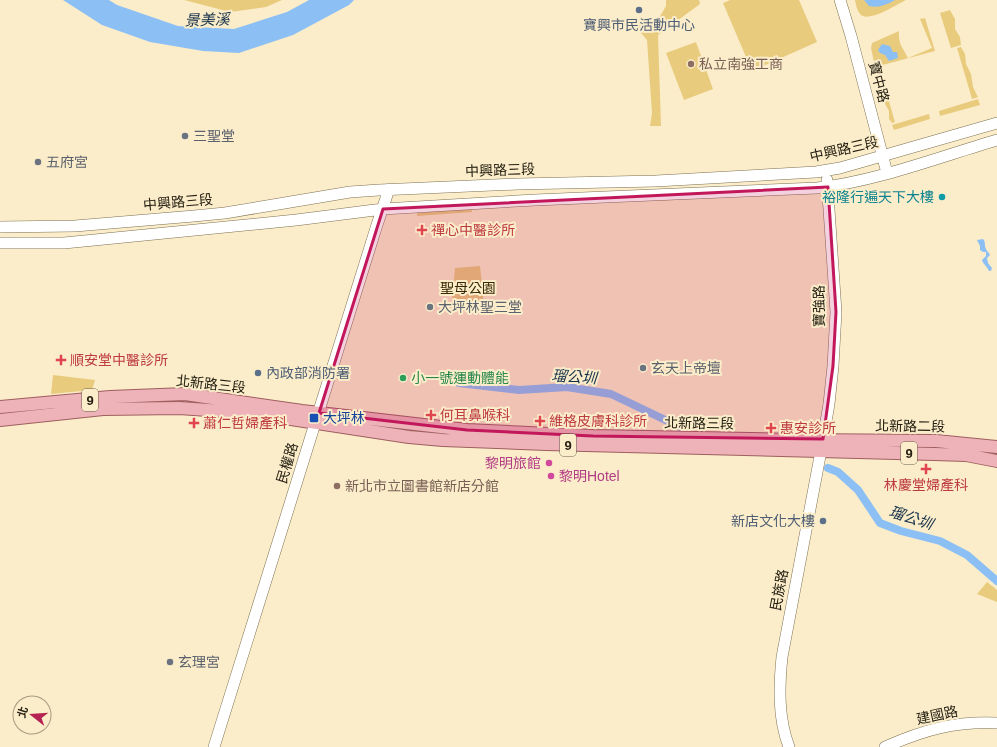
<svg xmlns="http://www.w3.org/2000/svg" width="997" height="747" viewBox="0 0 997 747" font-family="Arial,'Noto Sans TC',sans-serif">
<style>
.green{fill:#e9cb7e}
.water{fill:#8cc0f5}
.lines{fill:none;stroke-linecap:round;stroke-linejoin:round}
.canal{stroke:#8cc0f5;stroke-width:8}
.secondary-casing{stroke:#7d7151;stroke-width:12}
.primary-casing{stroke:#9f5e5f;stroke-width:14}
.secondary{stroke:#fff;stroke-width:11}
.primary{stroke:#edb3b8;stroke-width:12}
.marked{fill:#c2185b;fill-opacity:0.2;stroke:#c2185b;stroke-width:3;stroke-linejoin:round}
.service-dot{fill:#5c6f8a;stroke:#fbedca;stroke-width:1.5}
.education-dot{fill:#8d6e63;stroke:#fbedca;stroke-width:1.5}
.worship-dot{fill:#6b7280;stroke:#fbedca;stroke-width:1.5}
.culture-dot{fill:#0f9aa8;stroke:#fbedca;stroke-width:1.5}
.health-dot{fill:#e0444e;stroke:#fbedca;stroke-width:1.5}
.leisure-dot{fill:#2e9e5b;stroke:#fbedca;stroke-width:1.5}
.transit-dot{fill:#1a4fb4;stroke:#fbedca;stroke-width:1.5}
.hotel-dot{fill:#d1479c;stroke:#fbedca;stroke-width:1.5}
.labels{text-anchor:middle;stroke-width:4;stroke-linejoin:round;paint-order:stroke}
.shield{fill:#fbedca;stroke:#655e4a;stroke-width:1}
.shield-label{font-size:13px;font-weight:bold;fill:#252013}
.service-label{font-size:14px;fill:#4e5e75;stroke:#fbedca}
.education-label{font-size:14px;fill:#785e54;stroke:#fbedca;text-anchor:start}
.street-label{font-size:14px;fill:#252013;stroke:#fbedca}
.worship-label{font-size:14px;fill:#5b616d;stroke:#fbedca;text-anchor:start}
.culture-label{font-size:14px;fill:#0d838f;stroke:#fbedca;text-anchor:end}
.health-label{font-size:14px;fill:#be3a42;stroke:#fbedca;text-anchor:start}
.park-label{font-size:14px;fill:#362800;stroke:#fbedca}
.leisure-label{font-size:14px;fill:#27864d;stroke:#fbedca;text-anchor:start}
.transit-label{font-size:14px;fill:#164399;stroke:#fbedca;text-anchor:start}
.hotel-label{font-size:14px;fill:#b23c85;stroke:#fbedca;text-anchor:end}
.water-label{font-size:15px;font-style:italic;fill:#132f49;stroke:#fbedca}
</style>
<rect width="100%" height="100%" fill="#fbedca"/>
<!-- green -->
<path class="green" d="M184 0H282L266 7 230 12Z
M666 0H699L700 4 658 35 661 126H650L652 113 647 40 636 27 646 17 651 20 659 18 666 6Z
M730 0H799L817 42 752 71 723 3Z
M855 0H906C896 5 870 22 861 15 857 11 856 5 855 0Z
M950 10 955 19V29L960 37 961 45 951 48 940 13Z
M925 18 935 51 875 67 871 48 872 43 899 31C898 45 903 47 908 58L932 48 920 19Z
M696 42 713 89 684 100 666 53Z
M961 47 965 54 966 64 971 74 973 87 978 97 972 99 957 48Z
M880 71 895 122 892 123 889 119V111L884 102V92L879 83 878 72Z
M978 99 980 105 940 116 939 111Z
M929 114 930 119 894 130 892 125Z
M472 209V212L417 216V213Z
M480 266 484 305 481 311 452 302 455 268Z
M53 375 95 380 92 390 51 394Z
M987 582 997 590V602L977 594Z"/>
<!-- water -->
<path class="water" d="M63 0H109L117 5 178 26 234 29 287 12 309 0H354L349 5 293 35 239 53 203 51 150 42 102 25Z
M864 0H895C886 5 879 8 869 6Z
M882 44 890 46 893 52H897L898 58 889 61 885 55 880 53 878 50Z
M983 239C986 242 984 245 986 249 987 252 989 252 990 255L987 258 988 263 992 268 991 271H989C987 266 983 264 982 260L986 256V252H983L980 250V246L977 240Z"/>
<g class="lines">
<!-- canal -->
<path class="canal" d="M459 383 519 390 567 387 611 394 680 427
M828 468 838 472 858 490 880 523 901 531 940 541 967 555 997 581"/>
<!-- secondary casing -->
<g class="secondary-casing">
<path id="secondary" d="M840 0 851 36 887 173
M0 227 75 226 194 216 225 213 350 192 379 190 518 184 656 181 816 172 840 168 997 123
M0 243H64L296 220 383 209 535 200 817 188C877 181 939 157 997 140
M214 747 376 228 389 189
M789 747C778 718 779 687 782 657L821 451 829 404 833 366 836 312 827 180
M885 747C924 730 954 721 997 723"/>
</g>
<!-- primary casing -->
<g class="primary-casing">
<path id="primary" d="M0 407 110 397 185 394 302 411 467 430 593 436 797 440 936 441 997 447
M0 420 103 409 179 408 251 413 409 437 443 440 546 444 934 454 966 455 997 461"/>
</g>
<!-- secondary -->
<use href="#secondary" class="secondary"/>
<!-- primary -->
<use href="#primary" class="primary"/>
</g>
<!-- marked area -->
<path class="marked" d="M828 187 836 312 833 366 823 439 593 436 467 430 319 413 383 209Z"/>
<!-- markers -->
<g class="service-dot">
<circle cx="639" cy="10" r="4"/>
<circle cx="258" cy="373" r="4"/>
<circle cx="823" cy="521" r="4"/>
</g>
<g class="education-dot">
<circle cx="691" cy="64" r="4"/>
<circle cx="337" cy="486" r="4"/>
</g>
<g class="worship-dot">
<circle cx="185" cy="136" r="4"/>
<circle cx="38" cy="162" r="4"/>
<circle cx="430" cy="307" r="4"/>
<circle cx="643" cy="368" r="4"/>
<circle cx="170" cy="662" r="4"/>
</g>
<circle class="culture-dot" cx="942" cy="197" r="4"/>
<g class="health-dot">
<path d="M420 224h4v4h4v4h-4v4h-4v-4h-4v-4h4z"/>
<path d="M59 354h4v4h4v4h-4v4h-4v-4h-4v-4h4z"/>
<path d="M429 409h4v4h4v4h-4v4h-4v-4h-4v-4h4z"/>
<path d="M538 415h4v4h4v4h-4v4h-4v-4h-4v-4h4z"/>
<path d="M192 417h4v4h4v4h-4v4h-4v-4h-4v-4h4z"/>
<path d="M769 422h4v4h4v4h-4v4h-4v-4h-4v-4h4z"/>
<path d="M924 463h4v4h4v4h-4v4h-4v-4h-4v-4h4z"/>
</g>
<circle class="leisure-dot" cx="403" cy="378" r="4"/>
<rect class="transit-dot" x="309" y="413" width="10" height="10" rx="2"/>
<g class="hotel-dot">
<circle cx="549" cy="463" r="4"/>
<circle cx="551" cy="476" r="4"/>
</g>
<g class="labels">
<!-- shield labels -->
<g class="shield">
<rect x="82" y="389" width="16" height="22" rx="3"/>
<rect x="560" y="434" width="16" height="22" rx="3"/>
<rect x="901" y="442" width="16" height="22" rx="3"/>
</g>
<g class="shield-label">
<text x="90" y="405">9</text>
<text x="568" y="450">9</text>
<text x="909" y="458">9</text>
</g>
<!-- service labels -->
<g class="service-label">
<text x="639" y="30">寶興市民活動中心</text>
<text x="266" y="378" text-anchor="start">內政部消防署</text>
<text x="815" y="526" text-anchor="end">新店文化大樓</text>
</g>
<!-- education labels -->
<g class="education-label">
<text x="699" y="69">私立南強工商</text>
<text x="345" y="491">新北市立圖書館新店分館</text>
</g>
<!-- street labels -->
<g class="street-label">
<text transform="translate(879 82) rotate(75)" y="5">寶中路</text>
<text transform="translate(844 149) rotate(-13)" y="5">中興路三段</text>
<text transform="translate(500 170) rotate(-2)" y="5">中興路三段</text>
<text transform="translate(178 202) rotate(-5)" y="5">中興路三段</text>
<text transform="translate(819 306) rotate(-91)" y="5">寶強路</text>
<text transform="translate(211 384) rotate(6)" y="5">北新路三段</text>
<text transform="translate(699 423) rotate(1)" y="5">北新路三段</text>
<text transform="translate(910 426) rotate(1)" y="5">北新路二段</text>
<text transform="translate(287 463) rotate(-73)" y="5">民權路</text>
<text transform="translate(779 590) rotate(-79)" y="5">民族路</text>
<text transform="translate(937 715) rotate(-12)" y="5">建國路</text>
</g>
<!-- worship labels -->
<g class="worship-label">
<text x="193" y="141">三聖堂</text>
<text x="46" y="167">五府宮</text>
<text x="438" y="312">大坪林聖三堂</text>
<text x="651" y="373">玄天上帝壇</text>
<text x="178" y="667">玄理宮</text>
</g>
<!-- culture labels -->
<g class="culture-label">
<text x="934" y="202">裕隆行遍天下大樓</text>
</g>
<!-- health labels -->
<g class="health-label">
<text x="431" y="235">禪心中醫診所</text>
<text x="70" y="365">順安堂中醫診所</text>
<text x="440" y="420">何耳鼻喉科</text>
<text x="549" y="426">維格皮膚科診所</text>
<text x="203" y="428">蕭仁哲婦產科</text>
<text x="780" y="433">惠安診所</text>
<text x="926" y="490" text-anchor="middle">林慶堂婦產科</text>
</g>
<!-- park labels -->
<g class="park-label">
<text x="468" y="293">聖母公園</text>
</g>
<!-- leisure labels -->
<g class="leisure-label">
<text x="411" y="383">小一號運動體能</text>
</g>
<!-- transit labels -->
<g class="transit-label">
<text x="323" y="423">大坪林</text>
</g>
<!-- hotel labels -->
<g class="hotel-label">
<text x="541" y="468">黎明旅館</text>
<text x="559" y="481" text-anchor="start">黎明Hotel</text>
</g>
<!-- water labels -->
<g class="water-label">
<text transform="translate(207 20) rotate(-2)" y="5">景美溪</text>
<text transform="translate(574 377) rotate(4)" y="5">瑠公圳</text>
<text transform="translate(911 518) rotate(18)" y="5">瑠公圳</text>
</g>
</g>
<!-- north arrow -->
<g transform="translate(32 715) rotate(287)"><circle r="19" fill="#fbedca" stroke="#a59b81"/>
<path d="M0-3L7 15L0 10L-7 15Z" fill="#b42351"/>
<text y="-6" font-size="11" font-weight="bold" text-anchor="middle" fill="#252013">北</text>
</g>
</svg>
